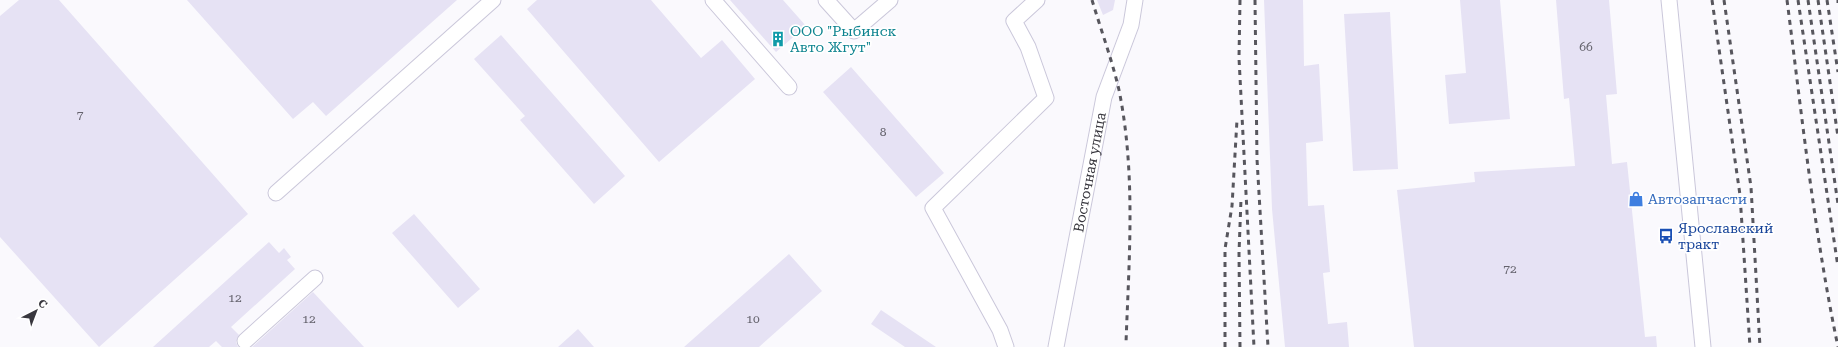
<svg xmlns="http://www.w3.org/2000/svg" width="1838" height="347" viewBox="0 0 1838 347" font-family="'Roboto Serif',serif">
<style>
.building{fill:#e6e2f4}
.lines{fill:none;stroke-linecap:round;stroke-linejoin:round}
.minor-casing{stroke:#cac7da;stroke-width:17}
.minor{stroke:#fff;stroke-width:15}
.rail{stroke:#57565d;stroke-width:3;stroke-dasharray:5 5;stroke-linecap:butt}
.labels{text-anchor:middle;stroke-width:3.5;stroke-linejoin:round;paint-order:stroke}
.number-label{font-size:12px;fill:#64626c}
.culture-label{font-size:14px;fill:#0d838f;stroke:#fff;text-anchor:start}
.street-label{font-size:14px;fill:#38373e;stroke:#fff}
.shop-label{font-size:14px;fill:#366cbe;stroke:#fff;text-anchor:start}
.transit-label{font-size:14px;fill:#164399;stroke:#fff;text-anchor:start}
</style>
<rect width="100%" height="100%" fill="#faf9fd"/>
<!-- building -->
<path class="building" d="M19 0H59L248 214 99 347 0 237V16Z
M187 0H457L326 116 313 102 293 119Z
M537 0H651L701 58 722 40 755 79 659 162 527 9Z
M730 0H783L806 26 776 52Z
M1097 0H1115L1113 10 1103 15Z
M1264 0H1303L1304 66 1319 64 1323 141 1306 143 1308 206 1324 205 1330 272 1323 273 1328 324 1347 322 1349 347H1285L1272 209Z
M1460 0H1500L1510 119 1449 124 1445 75 1466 73Z
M1556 0H1609L1617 94 1606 95 1612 164 1627 162 1645 337 1656 336 1657 347H1414L1397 190 1475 182 1474 172 1575 166 1569 98 1564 99Z
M1390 12 1398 169 1353 171 1344 14Z
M501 35 625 176 594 204 520 120 525 116 474 59Z
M851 67 944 173 916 197 823 92Z
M414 214 480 289 458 308 392 233Z
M269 242 279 253 284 248 291 257 287 260 295 269 231 327 239 335 236 342 238 347H222L216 341 209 347H153Z
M789 254 822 291 759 347H684Z
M313 292 364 347H252Z
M881 310 936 347H905L871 324Z
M578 329 594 347H558Z"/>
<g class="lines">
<!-- minor casing -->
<g class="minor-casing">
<g id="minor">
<path d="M713 0 789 87"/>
<path d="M826 0 854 31 890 0"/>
<path d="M1669 0 1703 347"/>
<path d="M276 193 493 0"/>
<path d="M245 341 315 278"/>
<path d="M1006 347 1000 330 933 208 1046 98 1028 47 1014 21 1037 0"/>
<path id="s1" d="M1056 347 1104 97 1131 25 1135 0"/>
</g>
</g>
<!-- minor -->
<use href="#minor" class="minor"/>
<!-- rail -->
<path class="rail" d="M1092 0C1101 30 1112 60 1119 90 1136 174 1129 258 1126 343
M1240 0 1239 58 1254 347
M1255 0 1257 159 1268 347
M1712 0 1740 195 1750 347
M1724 0 1751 187 1760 347
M1787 0C1802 116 1814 232 1838 347
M1798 0 1838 267
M1808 0 1838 204
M1818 0 1838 137
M1827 0 1838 72
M1838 0V3
M1225 347V249L1232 206 1237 120
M1240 347 1239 253 1241 199"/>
</g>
<!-- icons -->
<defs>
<g id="building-bare" transform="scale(1.2)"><path d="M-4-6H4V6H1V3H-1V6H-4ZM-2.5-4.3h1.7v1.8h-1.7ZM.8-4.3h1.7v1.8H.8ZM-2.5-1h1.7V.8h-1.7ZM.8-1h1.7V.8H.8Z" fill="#0f9aa8" stroke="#fff" stroke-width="2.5" paint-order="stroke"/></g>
<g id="shop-bare" transform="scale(1.2)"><path d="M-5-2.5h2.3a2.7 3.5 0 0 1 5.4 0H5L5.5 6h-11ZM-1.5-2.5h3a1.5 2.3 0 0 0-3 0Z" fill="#3f7fe0" stroke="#fff" stroke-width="2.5" paint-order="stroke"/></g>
<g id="bus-bare" transform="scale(1.2)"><path d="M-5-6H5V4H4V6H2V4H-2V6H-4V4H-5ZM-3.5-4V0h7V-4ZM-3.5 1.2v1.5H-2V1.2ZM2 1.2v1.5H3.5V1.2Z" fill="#1a4fb4" stroke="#fff" stroke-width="2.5" paint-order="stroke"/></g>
</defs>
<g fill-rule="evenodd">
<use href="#building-bare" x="778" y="39"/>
<use href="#shop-bare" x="1636" y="199"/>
<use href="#bus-bare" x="1666" y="236"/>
</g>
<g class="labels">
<!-- number labels -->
<g class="number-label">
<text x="1586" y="51">66</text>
<text x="80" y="119">7</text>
<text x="883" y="136">8</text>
<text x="1510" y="273">72</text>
<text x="235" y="302">12</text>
<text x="309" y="323">12</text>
<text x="753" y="323">10</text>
</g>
<!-- culture labels -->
<g class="culture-label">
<text x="790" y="36">ООО "Рыбинск<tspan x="790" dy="16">Авто Жгут"</tspan></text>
</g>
<!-- street labels -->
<g class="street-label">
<text dy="5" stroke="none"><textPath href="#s1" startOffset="178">Восточная улица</textPath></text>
</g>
<!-- shop labels -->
<g class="shop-label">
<text x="1648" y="204">Автозапчасти</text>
</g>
<!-- transit labels -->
<g class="transit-label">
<text x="1678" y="233">Ярославский<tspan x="1678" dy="16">тракт</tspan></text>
</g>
</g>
<!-- north arrow -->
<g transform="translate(36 311) rotate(42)" stroke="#ffffff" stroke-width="3" paint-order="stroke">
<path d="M0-3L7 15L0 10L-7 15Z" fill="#38373e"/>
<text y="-6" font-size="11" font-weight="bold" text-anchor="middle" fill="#38373e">С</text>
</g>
</svg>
